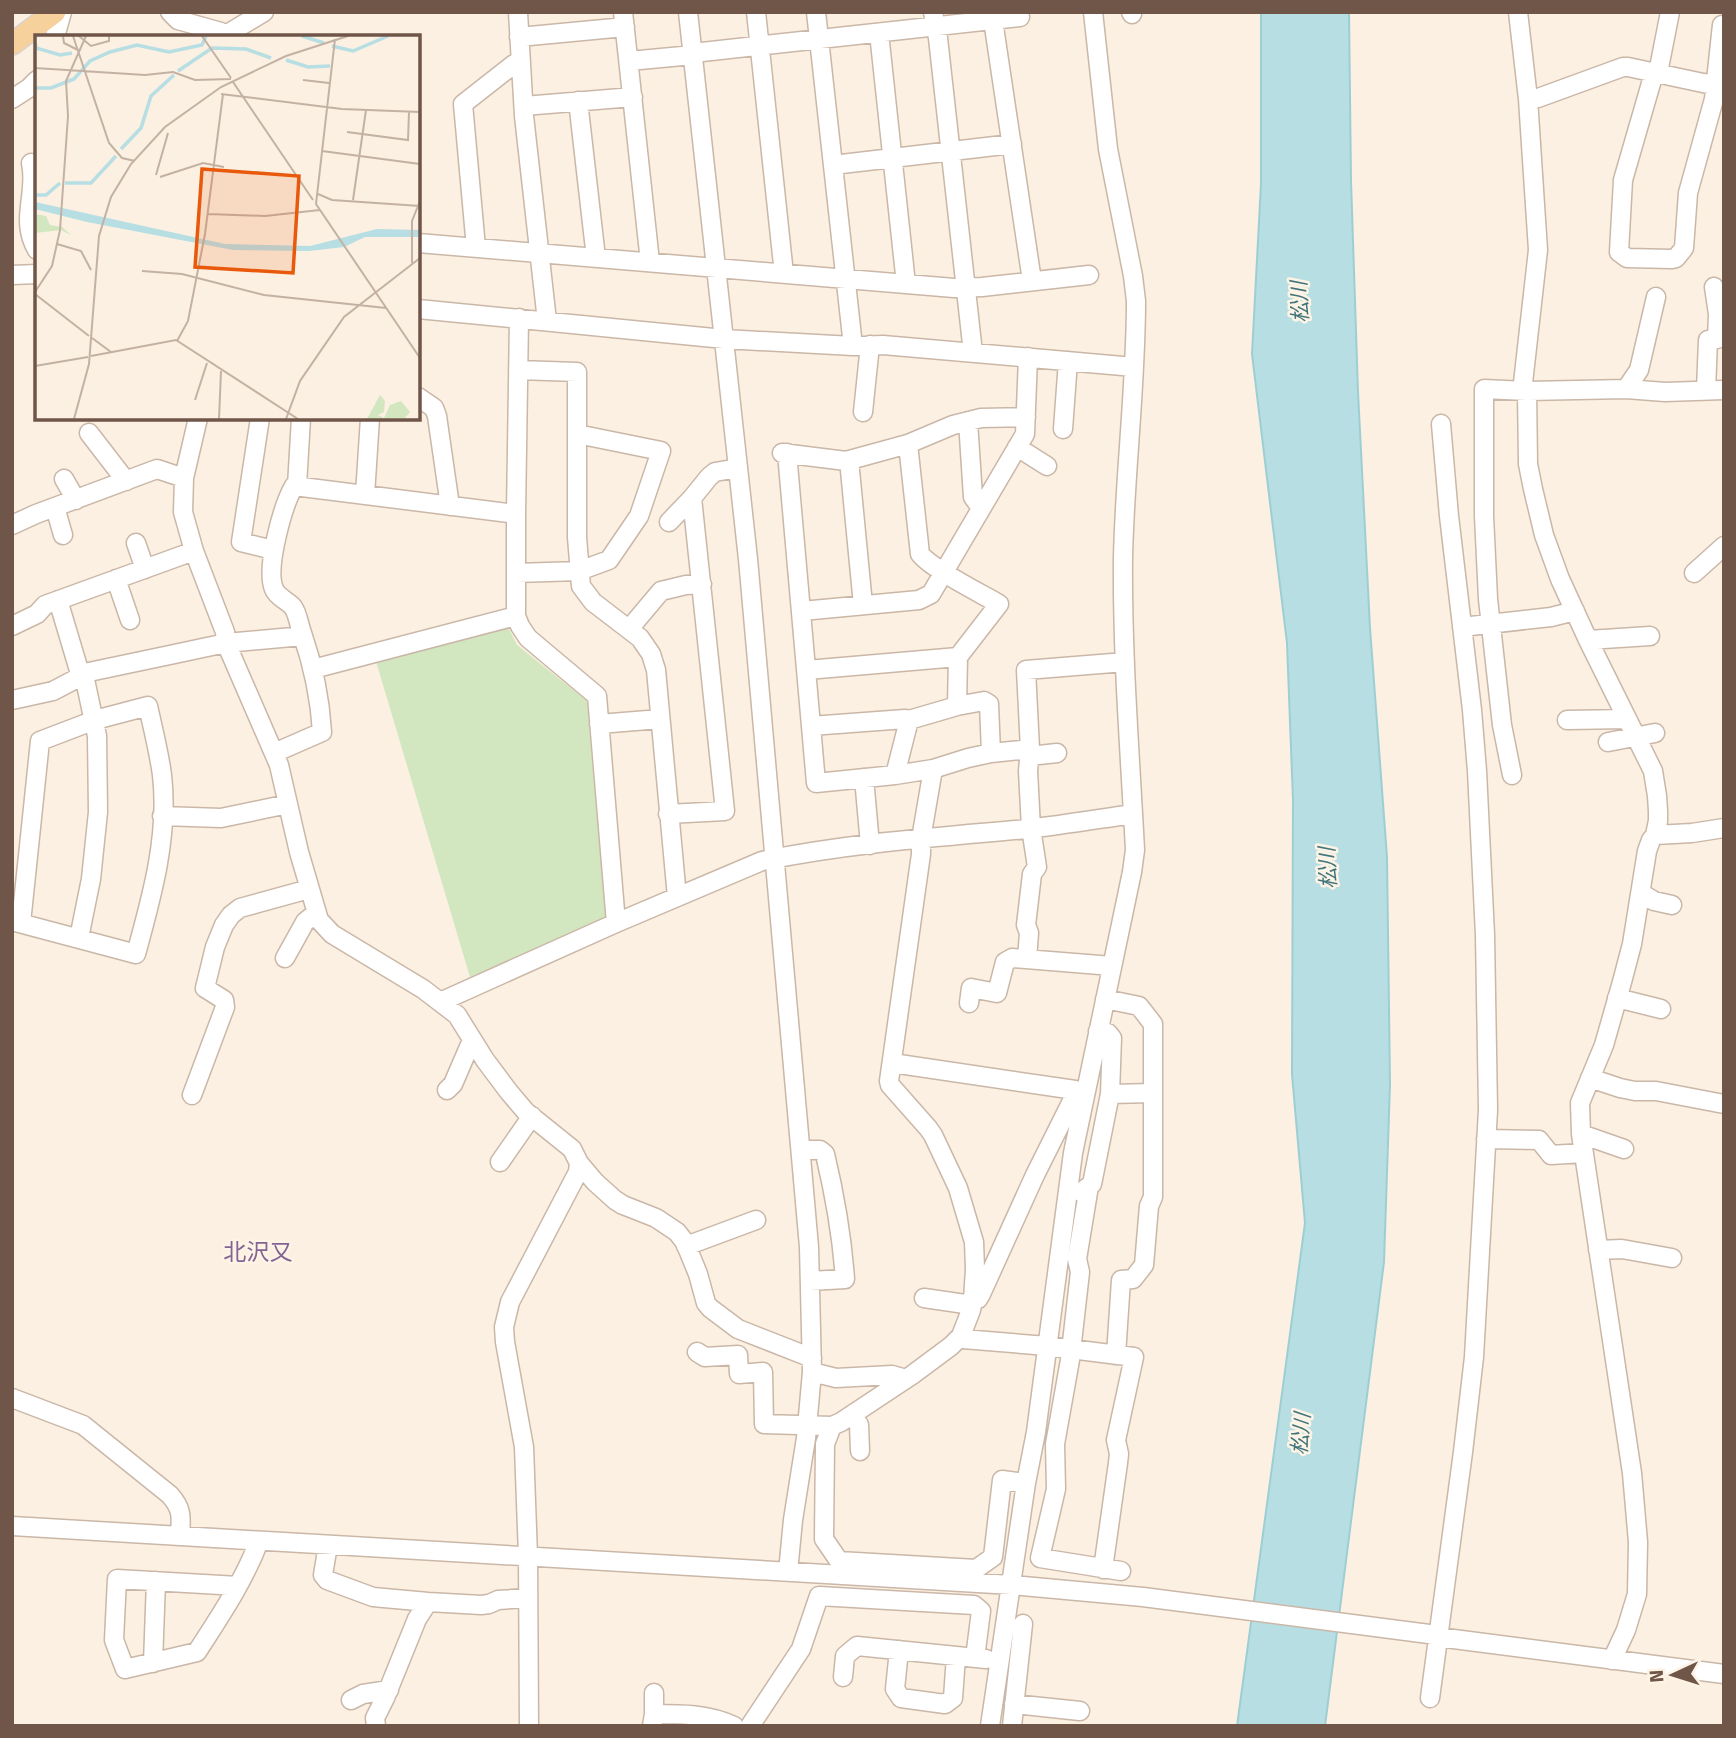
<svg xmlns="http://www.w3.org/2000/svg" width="1736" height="1738" viewBox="0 0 1736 1738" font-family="'Fira Sans','Noto Sans JP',sans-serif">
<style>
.green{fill:#d2e7c0}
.water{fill:#b7dee3;stroke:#9dced4;stroke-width:2}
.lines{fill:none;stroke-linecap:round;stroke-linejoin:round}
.minor-casing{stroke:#cab7a8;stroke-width:21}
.major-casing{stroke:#dad3d0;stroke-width:24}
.minor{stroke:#fff;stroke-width:18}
.major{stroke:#f7d19b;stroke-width:21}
.labels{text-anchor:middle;stroke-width:5;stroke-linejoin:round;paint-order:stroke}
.water-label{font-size:21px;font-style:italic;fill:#41757c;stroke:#fef4e6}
.quarter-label{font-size:23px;fill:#826594;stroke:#fef4e6}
.inset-river{fill:none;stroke:#b7dee3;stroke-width:3.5}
.inset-road{fill:none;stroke:#c3b2a4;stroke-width:2}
.view{fill:#e8590c;fill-opacity:0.15;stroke:#e8590c;stroke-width:3.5}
.inset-edge{fill:none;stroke:#705649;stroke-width:3.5}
</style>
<rect width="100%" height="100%" fill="#fbf0e1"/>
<!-- green -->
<path class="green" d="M505 621 517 645 587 701 606 921 470 977 375 658Z"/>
<!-- water -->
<path class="water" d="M1261 12H1349L1351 181 1358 392 1370 628 1387 857 1390 1084 1384 1262 1325 1726H1237L1305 1223 1292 1074 1293 800 1287 643 1252 354 1261 184Z"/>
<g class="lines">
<!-- minor casing -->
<g class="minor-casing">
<path id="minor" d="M170 12 178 20 221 32 224 37
M518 12 524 116 547 321
M623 12 650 262
M688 12 748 559 809 1247 812 1372 806 1438 793 1520 788 1572
M756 12 784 274
M816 12 853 346
M933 12 938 38 973 353
M989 12 993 20 1032 281
M1131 12 1132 14
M1518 12 1528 99 1538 250 1523 383 1527 391 1528 464 1533 489 1544 535 1560 579 1588 640 1653 771 1657 796 1658 811V821L1655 835
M879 33 906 284
M224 36 264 12
M55 37 62 12
M519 37 625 27
M629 61 693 55 702 52 1020 17
M1654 73 1623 180 1619 252 1627 258 1672 259 1676 258 1684 248 1688 193 1714 99 1722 25
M1658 73 1670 12
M12 99 29 88 37 80
M1528 99 1538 98 1623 67H1628L1703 83 1724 86
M578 101 596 258
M524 106 633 97
M31 163C38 194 19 219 37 250
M833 165 1012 144
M418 243 954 288 982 287 1089 275
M476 248 463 104 514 64H521
M12 275 37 274
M418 309 724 339 853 346 883 345 1134 367
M519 318 516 514V616L520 626 528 638 597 696 616 923
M518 370 577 372V537L581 586 593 602 640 638 651 654 656 670 677 897
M1626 389 1639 370 1656 297
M1706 390 1708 340 1717 339 1718 314 1714 287
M418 397 434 408 437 416 450 506
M863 412 870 345
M198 418 184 478 183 512 194 551 225 632 226 643 279 765 299 852 319 920 332 934 423 989 457 1015 485 1060 509 1092 526 1112 572 1149 579 1163 578 1172 510 1302 504 1327 505 1342 524 1447 528 1556 529 1726
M260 418 241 542 273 550
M968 421 973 497 981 508
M1063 429 1068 361
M89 433 126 481
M908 444 920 554C932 569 980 593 999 604L958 657 957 706
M1017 447 1047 466
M782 453 846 461 908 444 953 425 981 418 1026 417
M787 453 816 783 895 775 909 720 957 706 984 701 989 704 991 753 968 758 933 769 895 775
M849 460 863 605
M64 479 76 500
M297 486 301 418
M365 495 370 418
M55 507 63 535
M669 522 692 498 709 477 715 472 738 468
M12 525 36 514 157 469 184 478
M136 543 145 569
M516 573 579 571 609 560 639 516 661 451 577 434
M1694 573 1724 546
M116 579 130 620
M58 600 81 677
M802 611 919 600 931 594 1025 434 1028 357
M12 626 37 614 45 605 194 551
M1462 627 1551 617 1575 611
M629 629 661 591 686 585 702 584
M1588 640 1650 636
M313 669 516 616
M807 670 958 657
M12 700 53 691 89 672 165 656 226 643 303 636
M1567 720 1627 719
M599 724 660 719
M811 726 905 719 909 720
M1608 742 1655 733
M274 753 322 732C320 698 313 665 302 633 299 625 298 614 293 607 288 601 277 597 274 589 265 568 283 505 294 486L516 514
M991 753 1030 749
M1030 756 1057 753
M1512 775 1502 725 1488 599 1484 516V389L1527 391 1626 389 1665 392 1724 390
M864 778 870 845
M668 814 725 811 692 498
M162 816 221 818 288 804
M1641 893 1654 901 1672 905
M12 921 136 954C152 896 169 835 162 775 159 752 153 729 148 706L95 720 40 741 21 923
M79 938 91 879 98 812 97 736 84 675
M285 958 305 922 316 913
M1027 959 1029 933 1026 925 1032 874 1037 867 1031 828 1028 771 1030 749 1026 670 1125 662
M1617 998 1661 1009
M1105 999 1139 1006 1153 1024V1197L1149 1206 1144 1265 1133 1279 1121 1280 1116 1355
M440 1002 616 923 762 861C849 843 939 837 1027 829 1063 825 1098 819 1133 814
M969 1003 971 988 997 993 1005 962 1012 958 1112 966
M892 1063 1075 1090 1085 1094
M1590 1078 1620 1088 1635 1091H1656L1724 1104
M447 1090 453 1084 472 1040
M1110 1094 1153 1093
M192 1095 225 1007 224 1000 205 988 215 947 224 925 231 915 240 908 309 889
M1581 1134 1624 1149
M1486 1139 1539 1140 1551 1155 1583 1153
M801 1150H820L825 1154C835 1196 842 1237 845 1279L810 1281
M500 1162 532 1116
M579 1163 595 1182 615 1200 623 1205 656 1218 677 1232 684 1241 689 1252 698 1274 706 1303 710 1308 738 1329 812 1358
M1089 1186 1077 1259 1080 1272 1070 1360 1055 1444 1056 1489 1040 1558 1121 1571
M1081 1192 1092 1184 1110 1094 1112 1038 1108 1033 1098 1031
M686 1246 756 1220
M1598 1250 1622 1249 1672 1258
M924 1298 972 1305
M974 1300 978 1299 981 1294 1035 1175 1073 1099 1085 1094
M961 1336 963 1339 1047 1346 1134 1357 1116 1440 1119 1454 1118 1463 1103 1569
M697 1352 705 1357 738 1355 739 1374 763 1372 764 1424 832 1426 841 1422 912 1375 951 1346 961 1336 971 1310 973 1300 975 1269 974 1242 958 1188 933 1135 928 1128 890 1085 889 1081 921 854V839L933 769
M812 1372 836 1378 892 1375 906 1379
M12 1398 83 1425 170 1495C183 1510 181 1517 180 1536
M852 1415 859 1425 860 1451
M832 1426 825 1444 824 1539 839 1561 976 1569 993 1557 1002 1480 1026 1483 1036 1432 1073 1153 1132 872 1135 850C1130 753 1122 655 1123 557 1125 471 1136 386 1136 301L1133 276 1108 149 1093 12
M12 1526 1012 1585 1143 1597 1429 1634 1438 1637 1724 1674
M328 1545 323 1575 327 1580 373 1597 428 1602 481 1605 489 1604 498 1600 528 1598
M238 1586 117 1579 114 1640 125 1669 197 1652C220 1616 244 1581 259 1541
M899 1650 895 1689 901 1698 945 1704 953 1698 956 1656
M1612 1660 1626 1630 1637 1594 1638 1542 1632 1473 1581 1134 1580 1103 1604 1045 1622 982 1632 944 1647 851 1651 840 1655 835 1692 833 1724 828
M153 1663 156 1581
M843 1677 845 1656 857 1646 986 1659
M1430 1698 1463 1452 1474 1357 1488 1110 1485 935 1477 771 1472 710 1449 516 1441 424
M351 1700 363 1694 389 1690
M1014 1704 1080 1711
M654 1714C682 1714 708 1714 734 1726
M376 1726 375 1718 385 1698 417 1619 428 1602
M652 1726 654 1714V1693
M750 1726 801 1649 819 1596 974 1605 981 1611 975 1658
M990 1726 1026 1483
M1012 1726 1023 1624"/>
</g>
<!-- major casing -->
<g class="major-casing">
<path id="major" d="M12 44 55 12"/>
</g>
<!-- minor -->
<use href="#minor" class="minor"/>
<!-- major -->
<use href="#major" class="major"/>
</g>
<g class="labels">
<!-- water labels -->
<g class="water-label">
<text transform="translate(1300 302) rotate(-93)" y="7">松川</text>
<text transform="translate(1328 868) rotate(-93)" y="7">松川</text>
<text transform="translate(1301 1434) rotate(-85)" y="7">松川</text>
</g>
<!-- quarter labels -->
<g class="quarter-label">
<text x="258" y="1260">北沢又</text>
</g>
</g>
<!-- overview -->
<g transform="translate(35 35)">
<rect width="385" height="385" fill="#fbf0e1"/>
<path d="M0 179 11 181 15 190 27 192 36 200 26 195 0 198ZM345 360 350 366 349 377 343 380 349 383 355 370 366 366 375 377 370 383 332 384Z" fill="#d2e7c0"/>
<path d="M0 167 190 209 275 211 342 194 385 195V202H330L309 212 274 216 198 215 52 187 0 174Z" fill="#b7dee3"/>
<path class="inset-river" d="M267 1 289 8M0 7 1 13 25 20 37 18M297 11 318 16 353 1M251 25 273 32 295 31M143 36 177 13 211 14 236 23M0 53H16L39 44 55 26 75 17 102 10 134 17 167 10 171 1M86 114 106 93 116 61 139 40M30 148H56L81 121M0 160H11L25 148"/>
<path class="inset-road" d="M28 1 29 8 43 15M38 1 74 108 87 123 100 126M44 1 56 11 74 6V1M167 1 196 43M300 4 281 169 385 323M0 33 110 40 138 37 160 45 196 44M268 45 294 48M198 47 278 165M186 59 307 74 385 77M312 97 373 105 374 77M287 116 385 129M121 140 133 98M125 142 168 128 189 132M283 159 297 165 385 171M318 165 331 75M173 179 230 181 285 175M22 209 46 216 56 235M377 228V186L385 166M107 236 147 239 229 260 351 273M0 257 17 231 25 195 33 81 31 46 51 1M0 259 54 301M57 303 76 317M142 306 153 286 170 199 188 59M56 321 141 305 263 384M0 331 53 322M160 365 172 328M39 384 54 329 64 201 76 162 96 129 130 92 186 52 251 21 313 1M184 384 186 336M251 384 265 346 309 282 385 223"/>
<path class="view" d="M167 134 264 141 258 238 160 232Z"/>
<rect width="385" height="385" class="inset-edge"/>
</g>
<!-- border -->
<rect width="1736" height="1738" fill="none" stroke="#705649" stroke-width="28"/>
<!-- north arrow -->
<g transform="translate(1673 1675) rotate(266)" stroke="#fef4e6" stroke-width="5" paint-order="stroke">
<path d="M0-5L12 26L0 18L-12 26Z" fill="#705649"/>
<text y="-10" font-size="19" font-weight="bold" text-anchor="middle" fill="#705649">N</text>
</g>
</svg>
